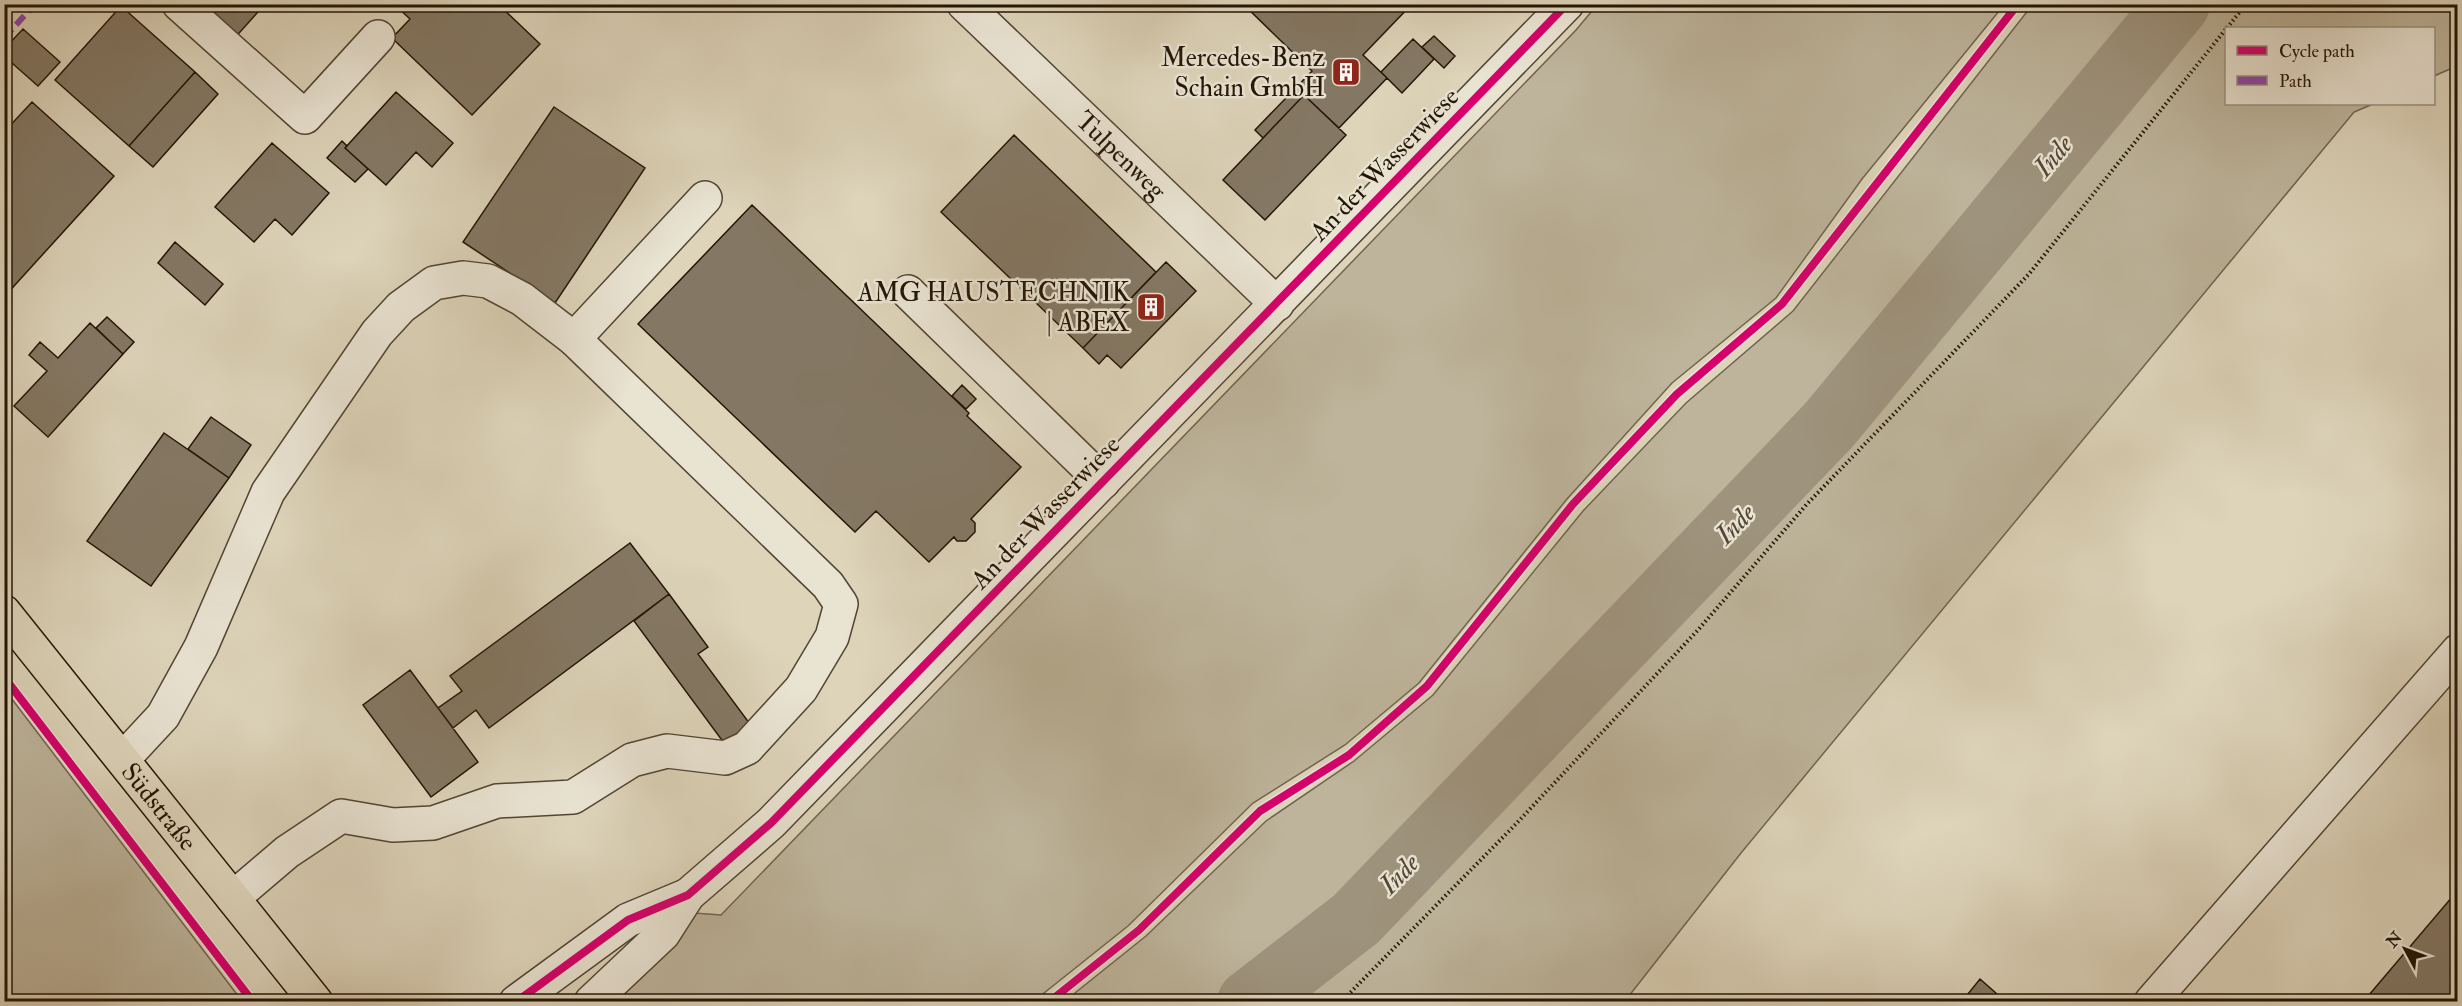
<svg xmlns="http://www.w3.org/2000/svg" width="2462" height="1006" viewBox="0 0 2462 1006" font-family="'IM FELL Double Pica',serif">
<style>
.green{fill:#bdb49b;stroke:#706450;stroke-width:1.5}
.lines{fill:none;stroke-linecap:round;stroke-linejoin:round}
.river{stroke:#9e937d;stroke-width:64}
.building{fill:#847864;stroke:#231506;stroke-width:1.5}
.minor-casing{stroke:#524533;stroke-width:36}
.major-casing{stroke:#231506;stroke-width:36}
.path{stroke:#231506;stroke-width:4;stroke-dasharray:1.5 3;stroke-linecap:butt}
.minor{stroke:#e9e3d2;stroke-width:33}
.major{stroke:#ddd4ba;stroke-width:33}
.quiet{stroke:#8e44ad;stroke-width:6;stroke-dasharray:12 6;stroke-linecap:butt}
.cycleway-casing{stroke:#e9e3d2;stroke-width:11}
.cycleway{stroke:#d6006c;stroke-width:8}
.labels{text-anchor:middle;stroke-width:5;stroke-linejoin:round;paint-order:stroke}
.poi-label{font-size:26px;fill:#231506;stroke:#e9e3d2;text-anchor:end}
.street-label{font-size:26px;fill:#231506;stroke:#e9e3d2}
.water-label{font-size:27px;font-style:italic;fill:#544736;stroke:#e9e3d2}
</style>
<rect width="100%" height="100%" fill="#ddd4ba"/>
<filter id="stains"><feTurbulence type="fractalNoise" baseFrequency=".00333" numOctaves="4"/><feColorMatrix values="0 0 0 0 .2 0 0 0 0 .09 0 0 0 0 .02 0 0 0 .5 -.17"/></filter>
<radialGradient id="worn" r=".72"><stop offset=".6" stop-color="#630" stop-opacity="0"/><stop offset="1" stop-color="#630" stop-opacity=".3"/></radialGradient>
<!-- green -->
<path class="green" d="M2033 4 2457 5V66L2434 76V28H2226V104H2373L2354 112 1741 853 1625 1001H1065L1146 936 1266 821 1354 761 1433 695 1583 511 1686 403 1793 311Z
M1597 5H2004L1862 179 1776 298 1672 383 1567 499 1419 683 1345 745 1253 803 1128 926 1034 1001 606 1002 694 913 721 915 1576 30Z
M4 690H5L242 1001H5Z"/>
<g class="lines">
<!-- river -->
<path class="river" d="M1249 1002 1356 919 1829 425 2178 4"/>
</g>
<!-- building -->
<path class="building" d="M191 4H265L232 41Z
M394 4H498L540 44 472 115 392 38 410 19Z
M1243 4H1409L1410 6 1363 55 1387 78 1339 128 1304 95 1263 138 1255 130 1312 71Z
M121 6 195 72 129 146 55 80Z
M23 29 60 62 38 86 4 56V49Z
M1434 36 1455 56 1444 68 1422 47Z
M1413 39 1434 59 1402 93 1381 72Z
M195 72 218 94 153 167 129 146Z
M396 92 453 143 432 167 416 152 386 185 345 148Z
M1304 95 1346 135 1265 220 1223 180Z
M32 102 114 176 4 297V132Z
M554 107 645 168 555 303 463 242Z
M1014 135 1156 272 1083 348 941 212Z
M342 141 347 146 345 148 368 169 355 182 327 158Z
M272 143 329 193 292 235 275 219 254 242 215 207Z
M752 205 969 413 967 416 1021 467 971 519 975 523V532L966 541H957L954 537 929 562 876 511 855 532 638 324Z
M175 242 223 284 205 305 158 263Z
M1166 262 1196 291 1121 368 1107 355 1099 364 1083 348Z
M107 317 134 342 123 354 96 328Z
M90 323 123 354 48 437 14 406 47 371 29 355 40 342 58 358Z
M962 385 976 399 966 409 952 396Z
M211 417 251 445 229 478 188 449Z
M164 433 229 478 151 586 87 541Z
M630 543 669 594 489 728 476 710 453 728 438 708 462 691 450 676Z
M669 594 708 647 698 654 750 724 724 743 634 621Z
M410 670 478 762 431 797 363 705Z
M2458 890V1002H2363Z
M1980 979 2006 1002 1963 1000Z"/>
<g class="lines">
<!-- minor casing -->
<g class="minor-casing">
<g id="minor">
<path d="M179 4 305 117 378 37"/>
<path id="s1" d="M964 4 1277 304"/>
<path d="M908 292 1103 482"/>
<path d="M574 339 705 198"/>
<path d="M123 759 163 716 201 647 268 492 377 333 401 307 434 283 463 278 488 281 522 299 574 339 828 585 841 604 832 637 801 689 747 748 725 758 667 751 632 760 573 797 497 801 433 823 393 825 341 816 287 852 233 898"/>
<path d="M516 1002 628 920 688 895"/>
<path d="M591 1002 663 934 688 895 771 823 1567 4"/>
<path d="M2151 1002 2458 651"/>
</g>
</g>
<!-- major casing -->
<g class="major-casing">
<g id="major">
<path id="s2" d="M4 612 316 1002"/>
</g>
</g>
<!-- path -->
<path class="path" d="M2227 28 2246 4
M1341 1002 1514 826 1698 630 1807 504 2029 274 2226 29"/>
<!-- minor -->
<use href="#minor" class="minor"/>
<!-- major -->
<use href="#major" class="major"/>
<!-- quiet -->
<path class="quiet" d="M4 38 35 4"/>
<!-- cycleway casing -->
<g class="cycleway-casing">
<path id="cycleway" d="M4 677 253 1002
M516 1002 628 920 688 895 771 823 1567 4
M1049 1002 1139 930 1260 811 1349 755 1427 686 1573 504 1677 394 1782 304 2018 4"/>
</g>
<!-- cycleway -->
<use href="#cycleway" class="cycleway"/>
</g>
<!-- icons -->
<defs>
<g id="building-square" transform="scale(1.5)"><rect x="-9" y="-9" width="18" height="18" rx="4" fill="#8f2418" stroke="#e9e3d2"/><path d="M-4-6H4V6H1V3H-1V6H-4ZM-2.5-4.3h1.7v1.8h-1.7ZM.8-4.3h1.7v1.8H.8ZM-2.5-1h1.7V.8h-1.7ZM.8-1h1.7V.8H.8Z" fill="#fff"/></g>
</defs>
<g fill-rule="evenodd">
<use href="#building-square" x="1346" y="72"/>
<use href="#building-square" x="1151" y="307"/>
</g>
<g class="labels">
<!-- poi labels -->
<g class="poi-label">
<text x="1325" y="66">Mercedes-Benz<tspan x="1325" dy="30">Schain GmbH</tspan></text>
<text x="1130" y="301">AMG HAUSTECHNIK<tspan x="1130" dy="30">| ABEX</tspan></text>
</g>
<!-- street labels -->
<g class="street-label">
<text dy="9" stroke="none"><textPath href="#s1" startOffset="218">Tulpenweg</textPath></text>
<text transform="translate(1384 164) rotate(-46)" y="9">An der Wasserwiese</text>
<text transform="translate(1045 512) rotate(-46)" y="9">An der Wasserwiese</text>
<text dy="9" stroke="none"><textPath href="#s2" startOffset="249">Südstraße</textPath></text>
</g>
<!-- water labels -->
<g class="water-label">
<text transform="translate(2053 156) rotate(-50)" y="9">Inde</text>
<text transform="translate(1735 524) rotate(-46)" y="9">Inde</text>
<text transform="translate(1399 874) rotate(-46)" y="9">Inde</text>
</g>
</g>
<!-- margin -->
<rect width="2462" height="1006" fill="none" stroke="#ddd4ba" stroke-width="24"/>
<rect x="6" y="6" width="2450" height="994" fill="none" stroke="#231506" stroke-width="3"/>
<rect x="12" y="12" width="2438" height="982" fill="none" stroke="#231506" stroke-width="1.5"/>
<!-- legend -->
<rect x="2225" y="27" width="210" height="78" fill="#e9e3d2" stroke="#9a9180" stroke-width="1.5"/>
<rect x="2237" y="46" width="30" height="9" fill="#d6006c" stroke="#9a9180" stroke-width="1.5"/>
<text x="2279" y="57" font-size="18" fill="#231506">Cycle path</text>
<rect x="2237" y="76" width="30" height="9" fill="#8e44ad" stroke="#9a9180" stroke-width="1.5"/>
<text x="2279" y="87" font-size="18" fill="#231506">Path</text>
<!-- north arrow -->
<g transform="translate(2405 949) rotate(311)" stroke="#e9e3d2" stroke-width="4.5" paint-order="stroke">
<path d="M0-4.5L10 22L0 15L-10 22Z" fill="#231506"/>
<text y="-9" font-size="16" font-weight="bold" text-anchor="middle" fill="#231506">N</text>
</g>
<rect width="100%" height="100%" filter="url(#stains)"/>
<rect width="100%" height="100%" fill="url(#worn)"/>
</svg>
